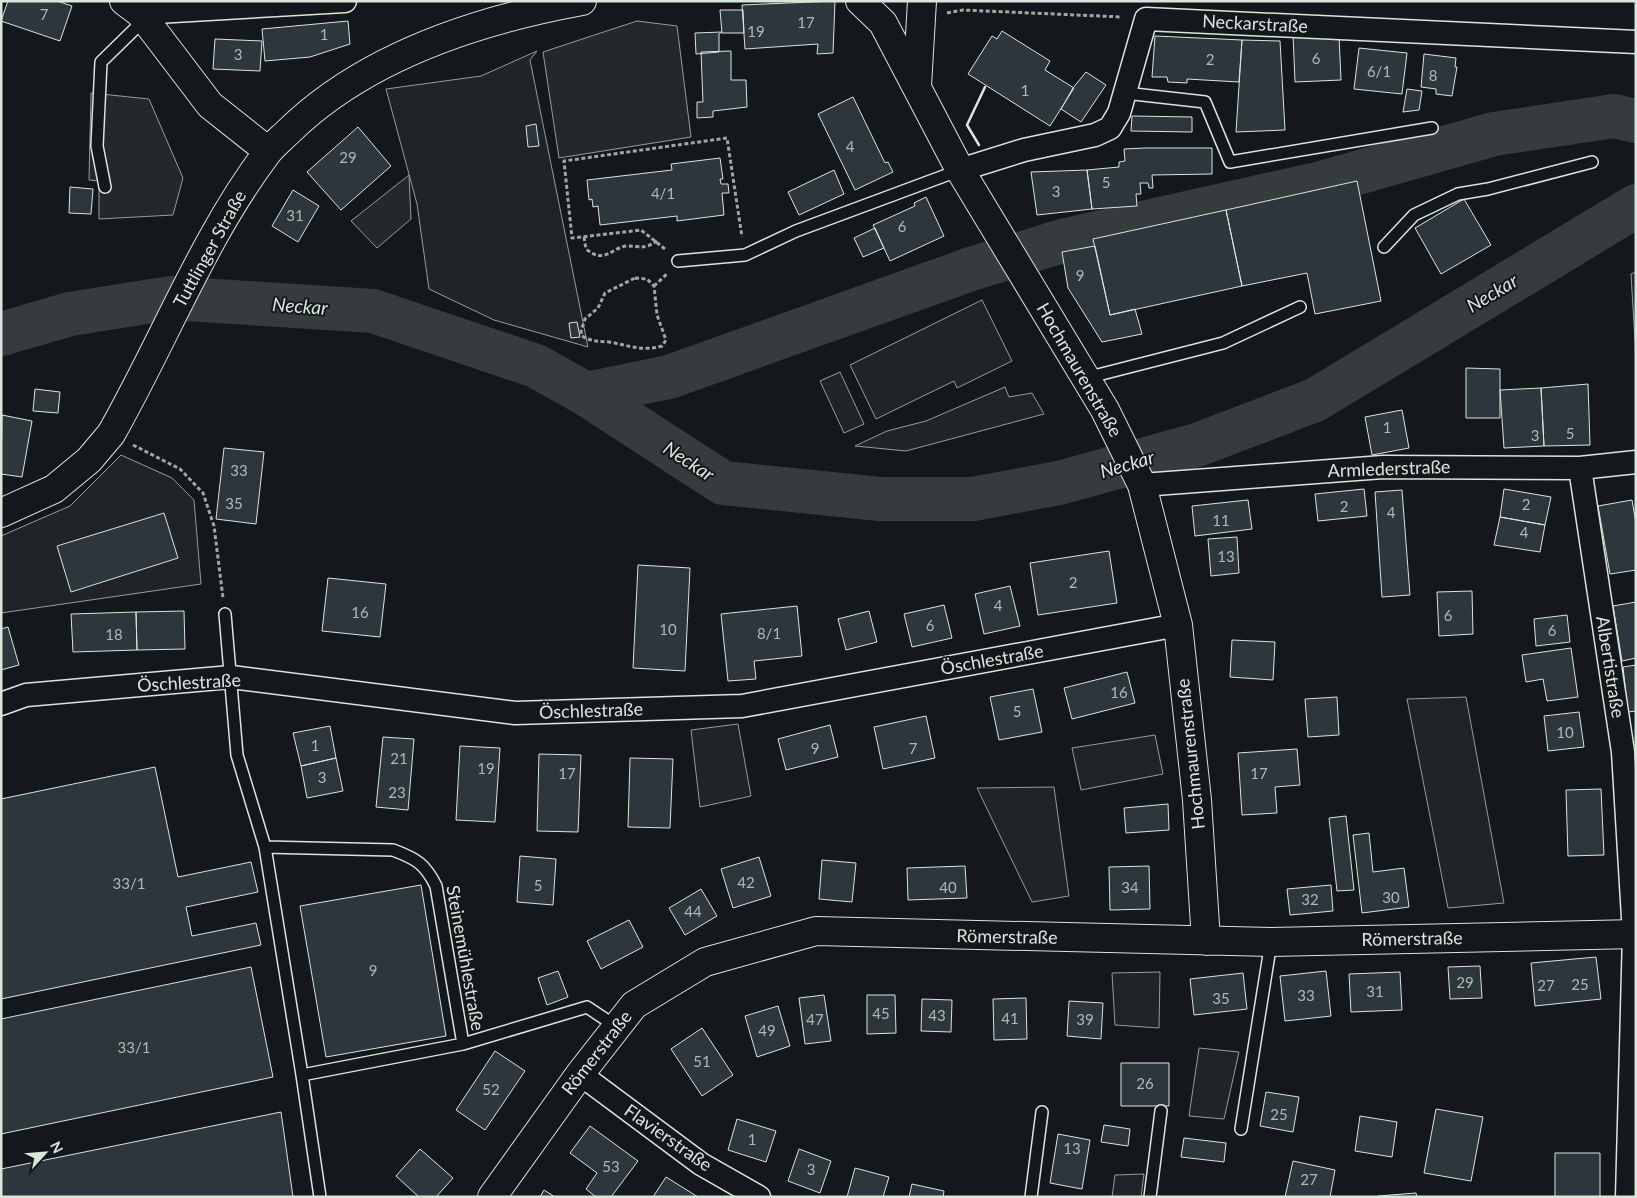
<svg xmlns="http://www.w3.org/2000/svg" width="1637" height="1198" viewBox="0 0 1637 1198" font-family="Lato,sans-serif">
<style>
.green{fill:#202428;stroke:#939e99}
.parking{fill:#24282b;stroke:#939e99}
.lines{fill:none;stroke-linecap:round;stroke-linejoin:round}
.river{stroke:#363b3e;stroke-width:44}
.building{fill:#2c363c;stroke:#d8e6dc}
.service-casing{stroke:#d8e6dc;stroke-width:14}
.minor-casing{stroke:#d8e6dc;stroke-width:25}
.tertiary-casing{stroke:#d8e6dc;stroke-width:30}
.path{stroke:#9da8a2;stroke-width:3;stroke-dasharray:4 2.5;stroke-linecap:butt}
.service{stroke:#14181c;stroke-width:11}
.minor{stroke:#14181c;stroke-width:22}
.tertiary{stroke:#14181c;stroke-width:28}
.wall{stroke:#d8e6dc;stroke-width:2.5}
.labels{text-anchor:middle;stroke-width:4;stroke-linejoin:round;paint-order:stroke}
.number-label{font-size:15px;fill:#adbab4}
.street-label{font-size:18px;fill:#d8e6dc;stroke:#14181c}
.water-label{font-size:19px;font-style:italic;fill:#d8e6dc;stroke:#14181c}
</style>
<rect width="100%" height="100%" fill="#14181c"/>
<!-- green -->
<path class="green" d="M537 51 530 60 588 347 494 320 429 289 417 204 386 89 481 76Z
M1636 272V358L1631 274Z
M982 300 1012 361 957 388 954 381 876 419 850 365Z
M840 372 864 424 844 433 820 381Z
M1005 387 1009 397 1032 393 1044 414 906 451 855 446 887 431 926 421Z
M121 455 172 478 194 500 201 584 1 613V536L70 506Z
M1466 697 1504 903 1448 908 1407 699Z
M738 724 751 796 700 807 691 730Z
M1155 735 1163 774 1081 790 1072 748Z
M1054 787 1069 896 1032 902 977 788Z
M1160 972 1159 1028 1115 1025 1112 973Z
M1199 1048 1239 1052 1224 1119 1189 1116Z
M1144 1174 1141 1197H1112L1115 1175Z"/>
<!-- parking -->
<path class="parking" d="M637 21 677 26 691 137 559 158 543 52Z
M91 93 149 99 183 178 173 215 99 219V181L89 180Z
M409 175 411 219 377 248 351 221Z"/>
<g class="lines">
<!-- river -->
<path class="river" d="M1 334 70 314 171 298 373 311 536 366 586 394 723 483 880 499H973L1059 483 1197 445 1315 400 1636 206
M586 394 669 377 971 269 1062 241 1322 183 1494 134 1614 116 1636 121"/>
</g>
<!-- building -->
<path class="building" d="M8 1H57L72 6 60 41 1 21Z
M835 1 833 53 817 54 818 44 745 49 742 5Z
M720 10H743L744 33H722Z
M348 21 350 44 310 57 265 61 262 29Z
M1002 31 1050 61 1045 70 1074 88 1050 126 968 74 992 36 997 39Z
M722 32 719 34V52L696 54 695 33Z
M1293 34 1339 36 1341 80 1295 82Z
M1155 36 1242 40 1239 82 1187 79V83L1168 82 1167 77H1152Z
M215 39 262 41 260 71 213 69Z
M1242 40 1280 41 1285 130 1236 132Z
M1359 48 1407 53 1402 94 1354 89Z
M731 51V80H746L747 107 713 111V117L697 118V102H703L701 52Z
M1424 54 1456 58 1455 67H1457L1452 96 1436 94V89L1421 87Z
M1086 72 1106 85 1081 122 1061 109 1073 88Z
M1407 89 1422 91 1419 110 1403 112Z
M853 97 885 163 888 162 893 172 855 190 818 114Z
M1132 116 1192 117V132L1131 131Z
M536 124 539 146 528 147 526 126Z
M358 127 391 166 341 210 307 172Z
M1145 148H1212V174L1152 175 1153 188H1149L1148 183H1140L1141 194H1136L1137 206 1092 209 1087 170 1119 167V162L1125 161 1124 149Z
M720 158 723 179H720L721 184H728L729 193H722L724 215 677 221V216L600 225 598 206 593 207 592 199 589 200 587 180 672 170 671 164Z
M834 170 844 194 799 215 788 192Z
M1087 170 1092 209 1037 215 1031 172Z
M1357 181 1381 301 1315 314 1307 273 1242 286 1226 210Z
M70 187 93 189 91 214 69 213Z
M293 190 319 206 298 242 272 226Z
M926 197 944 236 890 261 873 225 915 206 914 203Z
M1464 199 1491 245 1441 274 1415 228Z
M1226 210 1242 286 1110 315 1093 239Z
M875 228 884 248 863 257 854 238Z
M1095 246 1110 315 1135 309 1142 334 1102 342 1068 288 1062 252Z
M577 322 580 337 571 338 569 323Z
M1466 368 1500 369V418H1466Z
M1588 384 1590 445 1544 446 1541 388Z
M1541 388 1544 446 1504 448 1500 390Z
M35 389 60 392 58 413 33 411Z
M1402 410 1409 448 1372 455 1365 417Z
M2 415 32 421 22 477 1 474Z
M224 448 264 452 256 524 216 519Z
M1364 489 1367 516 1318 521 1315 494Z
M1504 489 1551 497 1545 525 1500 517Z
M1402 490 1410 595 1382 597 1375 492Z
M1248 500 1252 529 1195 536 1192 506Z
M1632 500 1636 523V570L1610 574 1598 506Z
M164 513 178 558 71 592 57 546Z
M1500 517 1545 525 1540 552 1494 545Z
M1237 537 1239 573 1211 576 1208 539Z
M1109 551 1117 603 1038 615 1030 563Z
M638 565 690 568 685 671 633 668Z
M328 578 386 584 380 637 322 631Z
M1010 586 1020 626 984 634 975 594Z
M1472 591 1473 634 1439 636 1437 592Z
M1636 602V658L1622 661 1613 606Z
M944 605 952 638 912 647 904 614Z
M797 606 802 656 754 661 756 679 728 681 721 614Z
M184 611 185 649 137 650 136 612Z
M869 611 877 642 846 650 838 619Z
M136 612 137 650 73 652 71 614Z
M1567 615 1570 642 1536 646 1534 619Z
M8 627 19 665 1 670V629Z
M1232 640 1275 642 1273 680 1230 677Z
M1571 648 1578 697 1547 701 1543 679 1526 682 1522 655Z
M1636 665V711L1628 712 1623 667Z
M1127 672 1135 703 1072 719 1064 688Z
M1033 689 1042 732 999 740 990 697Z
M1337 697 1339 735 1308 737 1305 699Z
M1579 712 1584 747 1548 751 1544 716Z
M926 716 935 758 883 769 874 727Z
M830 725 838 757 786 770 778 739Z
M330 726 336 758 301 766 293 733Z
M383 737 414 739 408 810 376 807Z
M460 746 500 748 495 822 456 820Z
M1297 749 1300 785 1275 787 1277 813 1242 815 1238 753Z
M539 754 581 755 578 832 537 831Z
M336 758 343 791 307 798 301 766Z
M630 758 673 759 670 828 628 827Z
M155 767 178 877 251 862 258 892 186 907 192 936 256 923 261 945 1 999V799Z
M1601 789 1604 855 1568 856 1566 790Z
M1168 804 1169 830 1126 833 1124 808Z
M1346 816 1354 890 1337 891 1329 818Z
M1369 833 1373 872 1404 868 1409 907 1362 913 1353 835Z
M520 856 556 859 553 905 517 902Z
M759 857 771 896 733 908 721 869Z
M822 860 856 863 852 902 819 899Z
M965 866 967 898 908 900 907 868Z
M1149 866 1150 909 1110 910 1109 867Z
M421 885 446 1036 326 1057 300 906Z
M1331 885 1333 911 1290 915 1287 889Z
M701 889 717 916 685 935 669 908Z
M629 920 643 947 601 969 587 941Z
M1596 957 1601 999 1535 1006 1531 963Z
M1480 966 1482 998 1450 999 1448 967Z
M251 967 273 1077 1 1134V1019Z
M558 971 568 997 547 1005 538 978Z
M1326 971 1331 1016 1285 1021 1280 976Z
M1400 972 1402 1010 1351 1012 1349 974Z
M1243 973 1247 1009 1194 1015 1190 979Z
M824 995 831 1041 805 1044 799 998Z
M867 995H895L896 1033 867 1034Z
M1026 998 1027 1039 994 1040 993 999Z
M922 999 952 1000 951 1032 921 1031Z
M1069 1001 1103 1003 1101 1039 1067 1036Z
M778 1006 790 1046 757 1057 745 1016Z
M702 1028 733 1075 702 1096 671 1049Z
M495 1051 525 1071 485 1130 456 1110Z
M1121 1063H1169V1106H1121Z
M1266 1092 1299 1097 1293 1132 1260 1126Z
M1436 1109 1483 1117 1471 1181 1424 1173Z
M281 1112 293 1197H1V1169Z
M1360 1116 1397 1122 1392 1157 1355 1151Z
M737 1119 776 1131 766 1162 728 1150Z
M1104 1125 1130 1129 1128 1146 1101 1142Z
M590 1126 638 1161 611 1197H596L586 1189 597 1173 570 1153Z
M1058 1134 1090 1140 1082 1189 1050 1183Z
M1184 1138 1226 1143 1224 1162 1181 1157Z
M420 1149 453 1178 436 1197H419L396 1176Z
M799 1149 831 1161 820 1193 788 1181Z
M1555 1153H1600V1197H1555Z
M1293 1161 1335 1170 1330 1197H1285Z
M855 1168 889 1177 883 1197H847Z
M666 1177 698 1197H653Z
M912 1184 944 1191 943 1197H909Z
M544 1190 555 1197H540Z
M1416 1193 1417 1197H1378V1196Z"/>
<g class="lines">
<!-- service casing -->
<g class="service-casing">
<path id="service" d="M1125 93 1205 102 1230 162 1432 128
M105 187 97 146 101 62 145 19
M1384 247 1414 215 1458 194 1488 189 1592 162
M678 261 745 255 796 231 960 170
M1086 378 1223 343 1300 307
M225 614 237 755 265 847 302 1075 463 1044 587 1007 617 1027
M265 847 393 850C417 859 425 864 436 886L463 1044
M302 1075 320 1197
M1241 1129 1271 942
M1031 1197 1042 1112
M1150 1197 1161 1111"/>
</g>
<!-- minor casing -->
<g class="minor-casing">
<path id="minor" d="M140 13 345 1
M960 170 1024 150 1095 135 1110 128 1119 113 1146 19 1636 42
M1580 468 1623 752 1634 934 1627 1197
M1142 485 1383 467 1580 468 1636 462
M1 704 26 695 231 677 515 713 742 706 1178 625
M580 1074 701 1164 759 1197"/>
</g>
<!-- tertiary casing -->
<g class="tertiary-casing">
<path id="tertiary" d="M124 1 140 13 210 105 268 151
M860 1 883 23 960 170 1105 410 1142 485 1178 625 1197 800 1206 941
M917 86 922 1
M1 513 54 489 89 460 111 434C164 341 203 238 267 153 273 145 282 138 289 131 366 56 478 20 582 1
M492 1197 580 1074 634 1005 705 962 816 931 1271 942 1636 934"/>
</g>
<!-- path -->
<path class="path" d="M947 13 963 10 1122 17
M584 237 586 249C605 265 612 247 627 246 642 246 643 250 657 241
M665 249 641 230 572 238 564 161 727 138 742 237
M635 278 647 279 654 286 657 315 666 340 662 346C642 352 628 345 609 342 599 341 592 342 582 336L581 331 585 319 598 308 605 293Z
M654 286 668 273
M133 445 180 469 203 493 214 526 223 598"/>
<!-- service -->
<use href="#service" class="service"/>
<!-- minor -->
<use href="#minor" class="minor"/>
<!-- tertiary -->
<use href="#tertiary" class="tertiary"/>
<!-- wall -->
<path class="wall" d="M979 145 967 125 985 87"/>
</g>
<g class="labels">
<!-- number labels -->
<g class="number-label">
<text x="44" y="20">7</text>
<text x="806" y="28">17</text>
<text x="756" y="37">19</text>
<text x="324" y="40">1</text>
<text x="238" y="60">3</text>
<text x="1316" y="64">6</text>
<text x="1210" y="65">2</text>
<text x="1379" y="77">6/1</text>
<text x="1433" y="81">8</text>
<text x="1025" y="96">1</text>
<text x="850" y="152">4</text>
<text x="348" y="163">29</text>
<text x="1106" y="188">5</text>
<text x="1056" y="197">3</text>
<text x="663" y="199">4/1</text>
<text x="295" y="221">31</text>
<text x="902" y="232">6</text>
<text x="1080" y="281">9</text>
<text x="1387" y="433">1</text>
<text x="1570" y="439">5</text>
<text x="1535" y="441">3</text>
<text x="239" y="476">33</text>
<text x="234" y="509">35</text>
<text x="1526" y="510">2</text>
<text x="1344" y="512">2</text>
<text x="1391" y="518">4</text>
<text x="1221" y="526">11</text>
<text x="1524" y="538">4</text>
<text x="1226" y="562">13</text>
<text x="1073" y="588">2</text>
<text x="998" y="611">4</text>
<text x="360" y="618">16</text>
<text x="1448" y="621">6</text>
<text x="930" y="631">6</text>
<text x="668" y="635">10</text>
<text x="1552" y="636">6</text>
<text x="769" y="639">8/1</text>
<text x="114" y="640">18</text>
<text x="1119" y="698">16</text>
<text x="1017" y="717">5</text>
<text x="1565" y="738">10</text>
<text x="315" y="751">1</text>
<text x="815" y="754">9</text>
<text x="913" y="754">7</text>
<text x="399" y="764">21</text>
<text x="486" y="774">19</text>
<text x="567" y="779">17</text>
<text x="1259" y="779">17</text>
<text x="322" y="783">3</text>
<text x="397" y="798">23</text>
<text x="746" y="888">42</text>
<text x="129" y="889">33/1</text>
<text x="538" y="891">5</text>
<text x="948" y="893">40</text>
<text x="1130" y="893">34</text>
<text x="1391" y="903">30</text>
<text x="1310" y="905">32</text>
<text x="693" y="917">44</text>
<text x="373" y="976">9</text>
<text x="1465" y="988">29</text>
<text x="1580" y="990">25</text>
<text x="1546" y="991">27</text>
<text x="1375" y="997">31</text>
<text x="1306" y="1001">33</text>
<text x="1221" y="1004">35</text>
<text x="881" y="1019">45</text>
<text x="937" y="1021">43</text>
<text x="1010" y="1024">41</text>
<text x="815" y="1025">47</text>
<text x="1085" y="1025">39</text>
<text x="767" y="1036">49</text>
<text x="134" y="1053">33/1</text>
<text x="702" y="1067">51</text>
<text x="1145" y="1089">26</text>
<text x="491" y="1095">52</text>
<text x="1279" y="1120">25</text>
<text x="752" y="1145">1</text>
<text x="1072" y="1154">13</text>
<text x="611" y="1172">53</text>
<text x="811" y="1175">3</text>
<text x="1309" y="1185">27</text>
</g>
<!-- street labels -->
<g class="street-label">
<text transform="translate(1255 24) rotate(3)" y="6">Neckarstraße</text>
<text transform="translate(210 249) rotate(-61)" y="6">Tuttlinger Straße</text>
<text transform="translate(1079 370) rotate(60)" y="6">Hochmaurenstraße</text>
<text transform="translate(1389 469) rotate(-2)" y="6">Armlederstraße</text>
<text transform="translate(992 660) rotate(-10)" y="6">Öschlestraße</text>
<text transform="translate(1610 667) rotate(81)" y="6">Albertistraße</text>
<text transform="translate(189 683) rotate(-3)" y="6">Öschlestraße</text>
<text transform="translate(591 711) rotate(-2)" y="6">Öschlestraße</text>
<text transform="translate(1191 754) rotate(-96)" y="6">Hochmaurenstraße</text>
<text transform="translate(1007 937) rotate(1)" y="6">Römerstraße</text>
<text transform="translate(1412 939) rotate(-1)" y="6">Römerstraße</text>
<text transform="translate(465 958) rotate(80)" y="6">Steinemühlestraße</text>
<text transform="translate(597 1053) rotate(-52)" y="6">Römerstraße</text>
<text transform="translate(668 1138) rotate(35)" y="6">Flavierstraße</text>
</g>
<!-- water labels -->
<g class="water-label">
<text transform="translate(1492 293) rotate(-31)" y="7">Neckar</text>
<text transform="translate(300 306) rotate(4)" y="7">Neckar</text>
<text transform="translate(689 461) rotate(33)" y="7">Neckar</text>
<text transform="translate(1127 464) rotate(-16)" y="7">Neckar</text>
</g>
</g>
<!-- border -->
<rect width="1637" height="1198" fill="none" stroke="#d8e6dc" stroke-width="5"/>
<!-- north arrow -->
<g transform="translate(45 1153) rotate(64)" stroke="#14181c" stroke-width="4" paint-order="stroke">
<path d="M0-4L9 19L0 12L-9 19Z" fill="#d8e6dc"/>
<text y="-8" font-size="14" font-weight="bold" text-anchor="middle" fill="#d8e6dc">N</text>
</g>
</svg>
